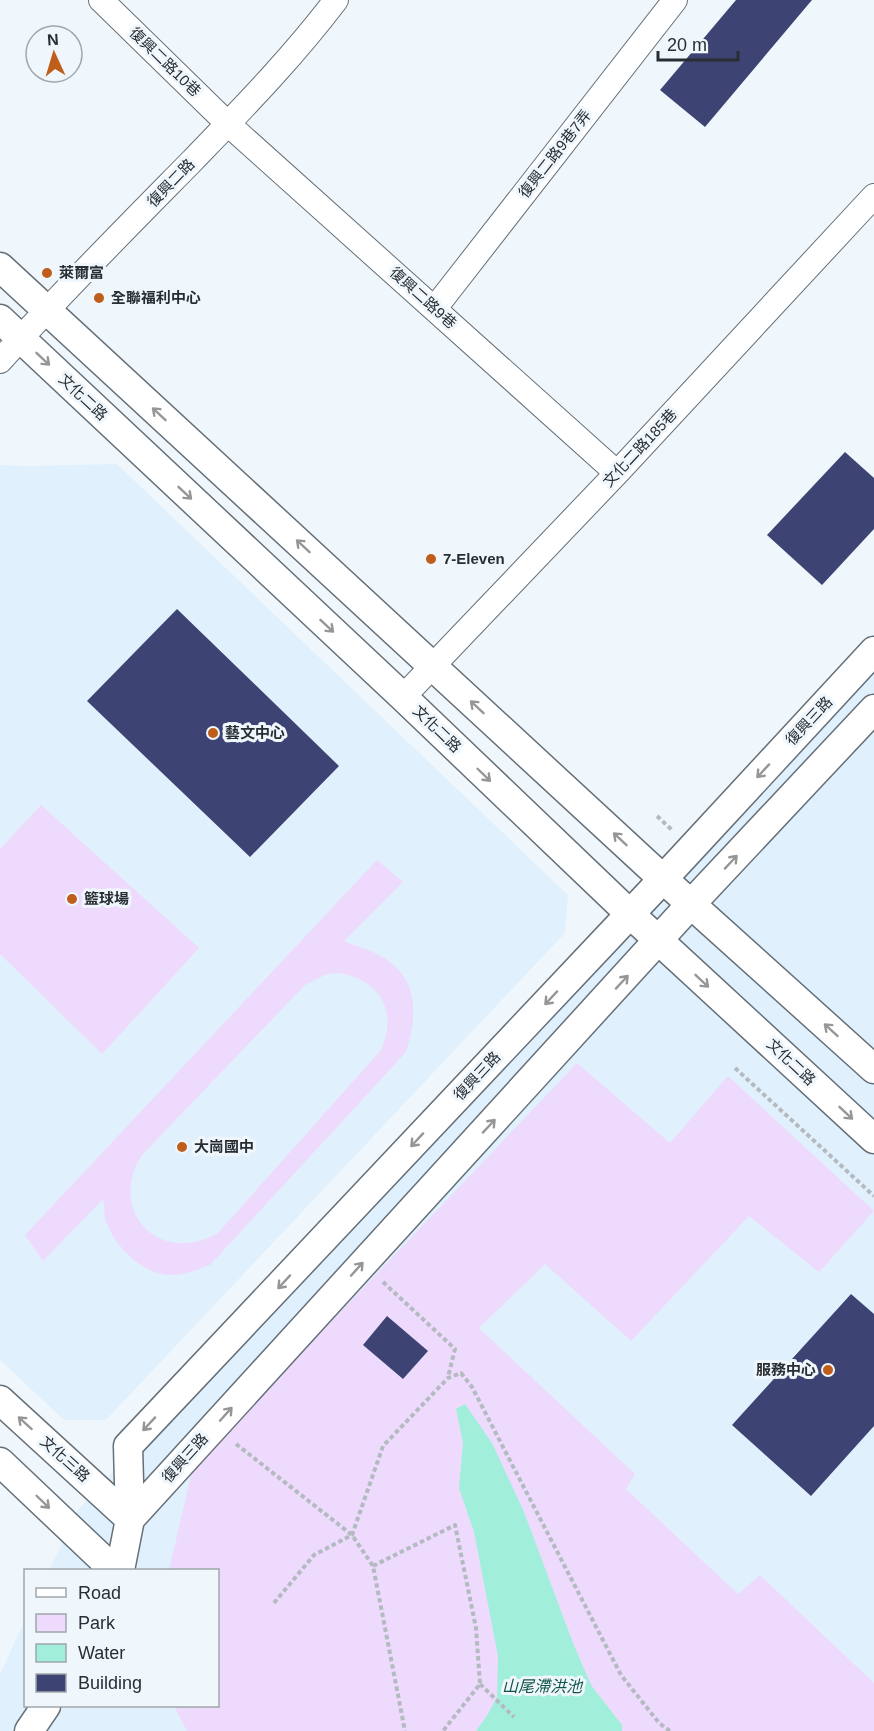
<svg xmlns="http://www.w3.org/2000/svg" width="874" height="1731" viewBox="0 0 874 1731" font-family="Arial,'Noto Sans TC',sans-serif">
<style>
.built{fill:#e1f0fd}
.green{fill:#eedafd;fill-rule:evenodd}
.water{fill:#a1efdb}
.building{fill:#3d4373}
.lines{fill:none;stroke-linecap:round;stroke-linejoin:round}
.minor-casing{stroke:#667079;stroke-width:26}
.tertiary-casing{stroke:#667079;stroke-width:31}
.path{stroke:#b4bbc0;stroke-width:4;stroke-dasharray:4.5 3;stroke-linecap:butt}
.minor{stroke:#fff;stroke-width:24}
.tertiary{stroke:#fff;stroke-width:28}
.oneway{stroke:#949698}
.poi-dot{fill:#be5e1a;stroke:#eff7fd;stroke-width:2}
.labels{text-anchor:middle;stroke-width:6;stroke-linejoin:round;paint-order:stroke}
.street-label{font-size:15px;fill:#292e32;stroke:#eff7fd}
.poi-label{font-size:15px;font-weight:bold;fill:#292e32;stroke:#eff7fd;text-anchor:start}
.water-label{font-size:16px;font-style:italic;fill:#105245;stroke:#eff7fd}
</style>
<rect width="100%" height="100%" fill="#eff7fd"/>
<!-- built -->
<path class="built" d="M117 464 568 895 565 933 106 1420H64L0 1360V465L29 466Z
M874 660V1731H0V1674L25 1620 26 1706H218V1570H49L78 1510 330 1233 602 965Z"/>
<!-- green -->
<path class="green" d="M41 805 199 948 102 1054 0 954V849Z
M377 860 403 882 344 941C355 946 368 949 379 955 419 976 418 1014 406 1052L210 1265C197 1270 182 1276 169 1275 141 1273 116 1247 106 1222 104 1215 105 1206 103 1199L43 1261 25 1235ZM339 973C381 980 398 1012 381 1050L218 1233C160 1266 106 1212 142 1155L305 985 327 974Z
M577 1063 670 1143 728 1076 874 1211 819 1272 749 1216 631 1341 545 1264 479 1328 635 1474 626 1489 738 1594 760 1575 874 1683V1731H187L174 1706H218V1570H169L193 1467Z"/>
<!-- water -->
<path class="water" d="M465 1404 492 1443 524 1512 573 1643 591 1685 622 1725V1731H476L488 1714 497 1697 498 1656 474 1532 459 1488 463 1443 456 1409Z"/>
<!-- building -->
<path class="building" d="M736 0H812L705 127 660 90Z
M845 452 874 478V529L822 585 767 535Z
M177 609 339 766 250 857 87 701Z
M851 1294 874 1314V1426L811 1496 732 1425Z
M387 1316 428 1351 403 1379 363 1345Z"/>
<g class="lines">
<!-- minor casing -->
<g class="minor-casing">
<path id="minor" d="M101 0 228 124 617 473
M435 308 675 0
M0 361C62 292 128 226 193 160 242 109 293 57 336 0
M403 697 617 473 874 196"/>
</g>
<!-- tertiary casing -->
<g class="tertiary-casing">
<path id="tertiary" d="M0 267 663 879 874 1069
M0 319 403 697 630 914 874 1139
M0 1400 130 1519
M0 1462 114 1570
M130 1519 691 904 874 709
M120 1570 130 1519 128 1446 663 879 874 651
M29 1731 46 1706"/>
</g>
<!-- path -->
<path class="path" d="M657 816 672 830
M735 1068 874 1196
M383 1282 455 1349 448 1377
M236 1444 352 1535 373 1566 405 1731
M373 1566 455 1525 476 1628 480 1684 443 1731
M274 1603 314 1555 352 1535 383 1446 448 1378 461 1373 472 1387 621 1675 659 1723 670 1731
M480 1684 514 1717"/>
<!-- minor -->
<use href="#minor" class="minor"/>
<!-- tertiary -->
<use href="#tertiary" class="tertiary"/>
</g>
<!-- one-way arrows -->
<defs><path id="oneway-shaft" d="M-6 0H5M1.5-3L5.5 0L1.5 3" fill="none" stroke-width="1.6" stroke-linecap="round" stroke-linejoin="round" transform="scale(1.5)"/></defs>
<g class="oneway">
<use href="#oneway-shaft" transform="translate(43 359) rotate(43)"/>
<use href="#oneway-shaft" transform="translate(159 414) rotate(-137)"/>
<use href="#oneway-shaft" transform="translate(185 493) rotate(43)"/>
<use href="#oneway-shaft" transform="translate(303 546) rotate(-137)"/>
<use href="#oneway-shaft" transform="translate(327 626) rotate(43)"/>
<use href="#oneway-shaft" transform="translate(477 707) rotate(-137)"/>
<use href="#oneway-shaft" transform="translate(763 771) rotate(133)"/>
<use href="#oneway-shaft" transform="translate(484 775) rotate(44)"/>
<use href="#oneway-shaft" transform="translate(620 839) rotate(-137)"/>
<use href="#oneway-shaft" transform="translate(731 862) rotate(-47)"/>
<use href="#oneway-shaft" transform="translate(702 981) rotate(43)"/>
<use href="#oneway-shaft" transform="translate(622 982) rotate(-47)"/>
<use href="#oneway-shaft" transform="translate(551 998) rotate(133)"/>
<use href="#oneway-shaft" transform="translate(831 1030) rotate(-138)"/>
<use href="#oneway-shaft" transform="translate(846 1113) rotate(43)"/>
<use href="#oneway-shaft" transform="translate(489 1126) rotate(-47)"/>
<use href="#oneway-shaft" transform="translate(417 1140) rotate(133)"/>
<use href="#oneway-shaft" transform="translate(357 1269) rotate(-48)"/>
<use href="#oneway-shaft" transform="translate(284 1282) rotate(133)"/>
<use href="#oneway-shaft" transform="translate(226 1414) rotate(-48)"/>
<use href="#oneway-shaft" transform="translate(25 1423) rotate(-138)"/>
<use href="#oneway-shaft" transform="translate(149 1424) rotate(133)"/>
<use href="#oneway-shaft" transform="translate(43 1502) rotate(44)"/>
</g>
<!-- markers -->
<g class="poi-dot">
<circle cx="47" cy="273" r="6"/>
<circle cx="99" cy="298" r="6"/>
<circle cx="431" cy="559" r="6"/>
<circle cx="213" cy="733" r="6"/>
<circle cx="72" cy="899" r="6"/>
<circle cx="182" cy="1147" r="6"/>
<circle cx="828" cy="1370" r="6"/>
</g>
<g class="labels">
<!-- street labels -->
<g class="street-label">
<text transform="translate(165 62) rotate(44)" y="5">復興二路10巷</text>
<text transform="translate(555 154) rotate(-52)" y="5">復興二路9巷7弄</text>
<text transform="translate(171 183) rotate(-46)" y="5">復興二路</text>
<text transform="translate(423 298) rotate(42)" y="5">復興二路9巷</text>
<text transform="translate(83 397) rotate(43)" y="5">文化二路</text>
<text transform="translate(640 448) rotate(-47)" y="5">文化二路185巷</text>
<text transform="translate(809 721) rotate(-47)" y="5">復興三路</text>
<text transform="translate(437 729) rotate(44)" y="5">文化二路</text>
<text transform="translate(791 1062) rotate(43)" y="5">文化二路</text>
<text transform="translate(477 1076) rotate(-47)" y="5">復興三路</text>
<text transform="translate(185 1458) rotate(-48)" y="5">復興三路</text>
<text transform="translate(65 1459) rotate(42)" y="5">文化三路</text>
</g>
<!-- poi labels -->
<g class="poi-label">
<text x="59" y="278">萊爾富</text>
<text x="111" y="303">全聯福利中心</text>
<text x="443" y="564">7-Eleven</text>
<text x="225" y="738">藝文中心</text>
<text x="84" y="904">籃球場</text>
<text x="194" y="1152">大崗國中</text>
<text x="816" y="1375" text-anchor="end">服務中心</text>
</g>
<!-- water labels -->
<g class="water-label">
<text x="542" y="1692">山尾滯洪池</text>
</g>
</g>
<!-- legend -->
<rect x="24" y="1569" width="195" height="138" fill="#eff7fd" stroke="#a0a7ac" stroke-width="1.5"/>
<rect x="36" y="1588" width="30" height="9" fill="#ffffff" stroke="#a0a7ac" stroke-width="1.5"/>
<text x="78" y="1599" font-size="18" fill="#292e32">Road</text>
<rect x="36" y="1614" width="30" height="18" fill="#eedafd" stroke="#a0a7ac" stroke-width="1.5"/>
<text x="78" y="1629" font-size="18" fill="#292e32">Park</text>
<rect x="36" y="1644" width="30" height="18" fill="#a1efdb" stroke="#a0a7ac" stroke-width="1.5"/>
<text x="78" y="1659" font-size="18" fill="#292e32">Water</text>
<rect x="36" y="1674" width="30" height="18" fill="#3d4373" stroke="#a0a7ac" stroke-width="1.5"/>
<text x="78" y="1689" font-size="18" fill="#292e32">Building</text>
<!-- north arrow -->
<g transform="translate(54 54) rotate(356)"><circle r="28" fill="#eff7fd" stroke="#a0a7ac" stroke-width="1.5"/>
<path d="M0-4.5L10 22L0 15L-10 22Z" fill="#be5e1a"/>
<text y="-9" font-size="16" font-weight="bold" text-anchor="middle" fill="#292e32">N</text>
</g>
<!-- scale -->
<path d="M658 51v9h80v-9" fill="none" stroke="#292e32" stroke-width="3"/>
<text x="667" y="51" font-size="18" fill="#292e32" stroke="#eff7fd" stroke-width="4.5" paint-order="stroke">20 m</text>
</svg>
